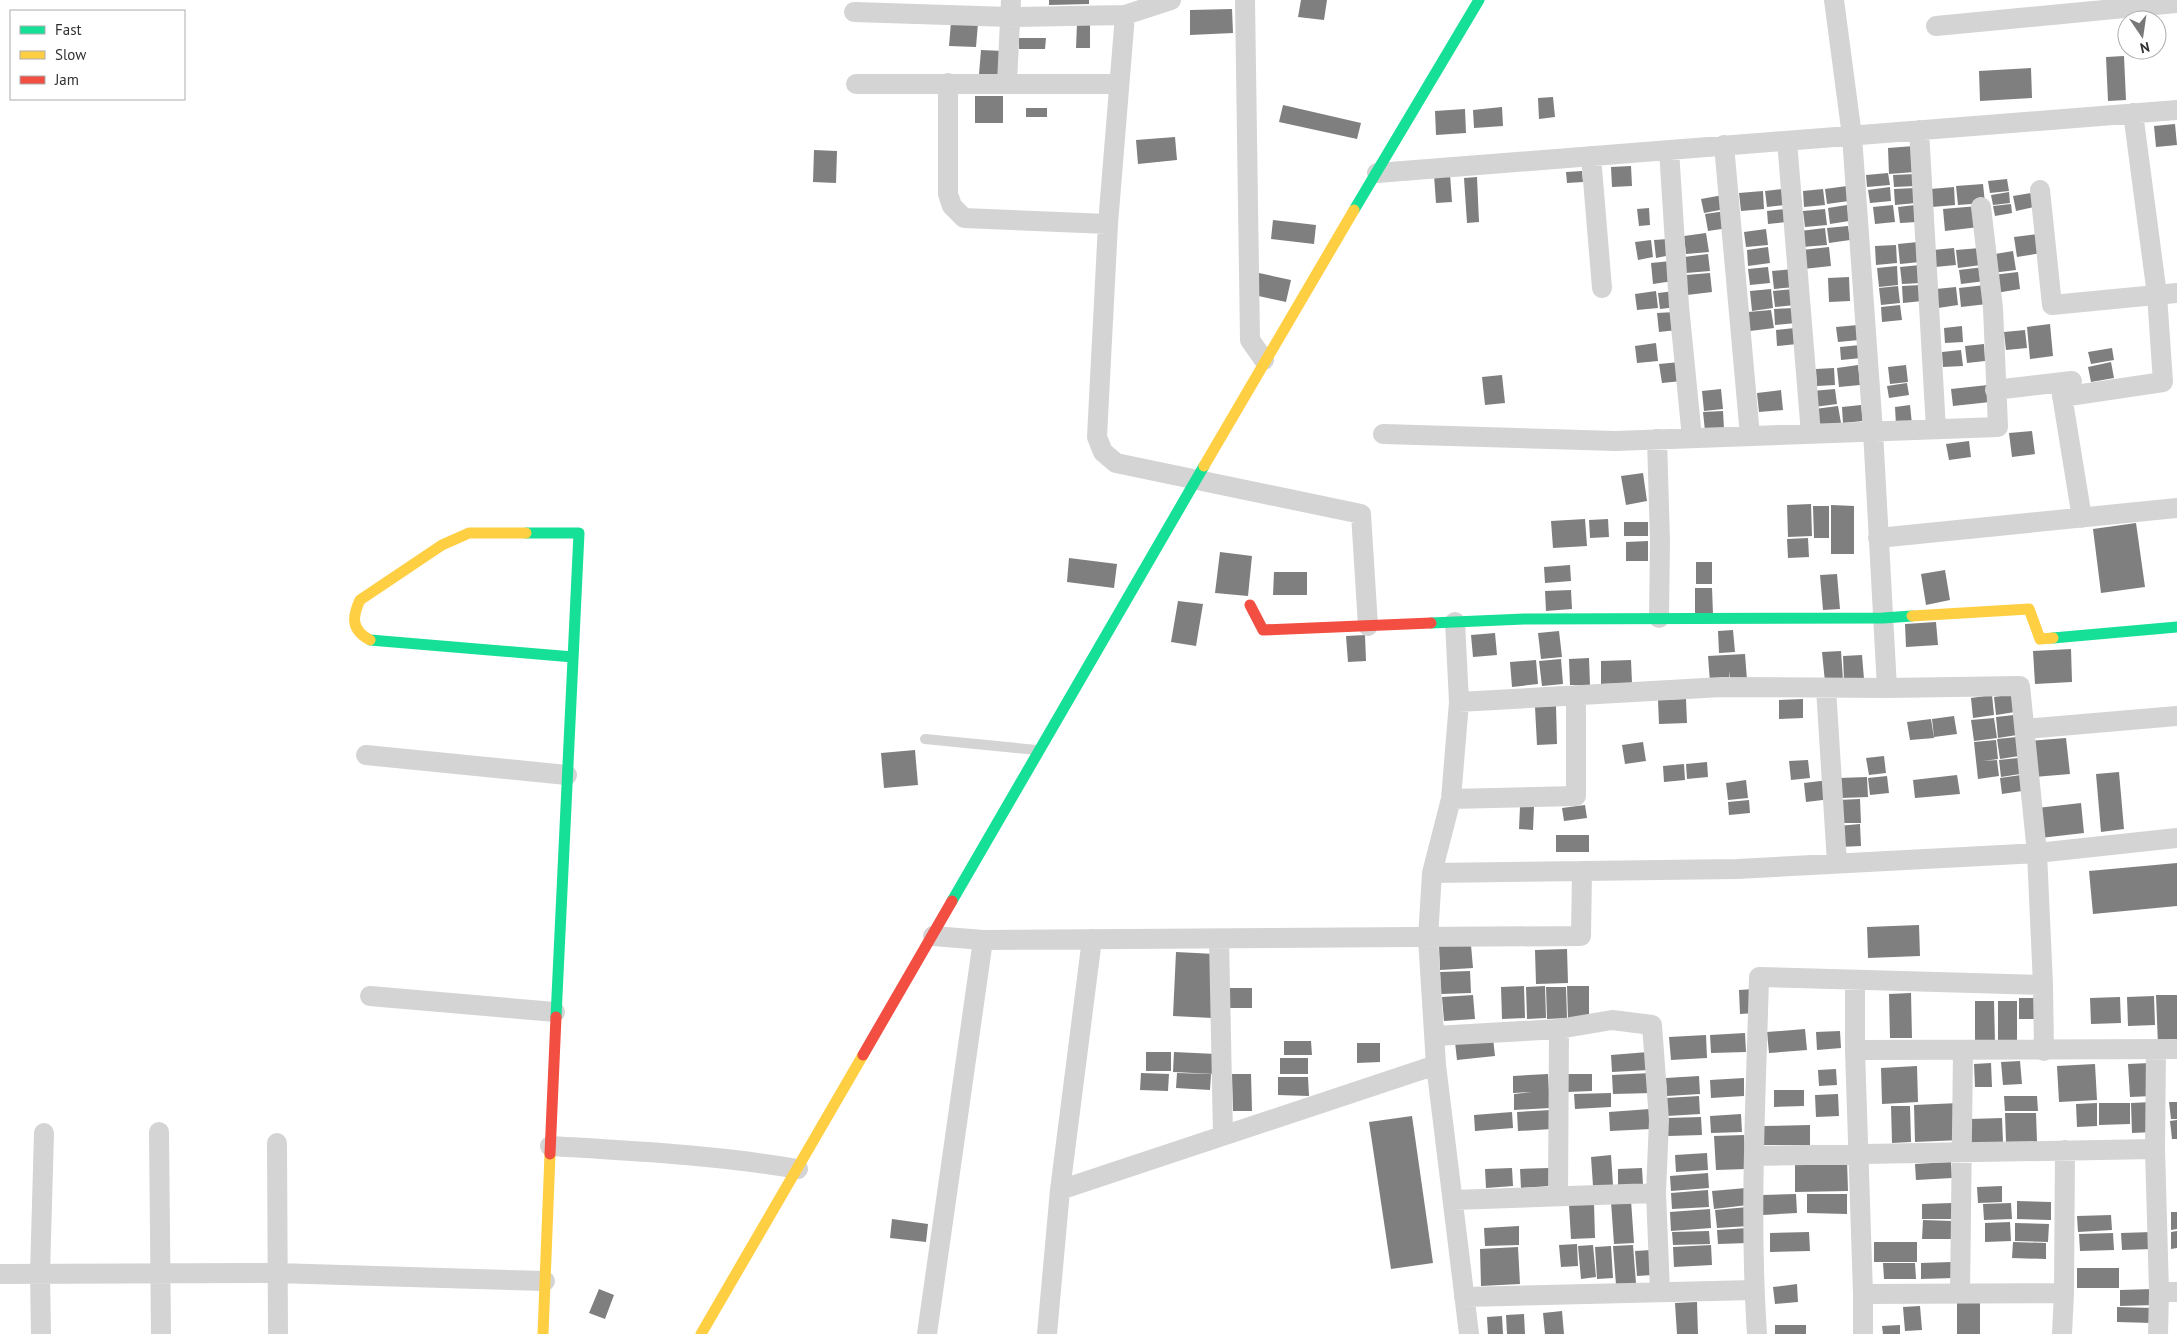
<svg xmlns="http://www.w3.org/2000/svg" width="2177" height="1334" viewBox="0 0 2177 1334" font-family="'PT Sans',sans-serif">
<style>
.building{fill:#7f7f7f}
.lines{fill:none;stroke-linecap:round;stroke-linejoin:round}
.lane{stroke:#d4d4d4;stroke-width:10}
.street{stroke:#d4d4d4;stroke-width:20}
.fast{stroke:#16e098;stroke-width:11}
.slow{stroke:#ffcf43;stroke-width:11}
.jam{stroke:#f24e42;stroke-width:11}
</style>
<rect width="100%" height="100%" fill="#fff"/>
<!-- building -->
<path class="building" d="M1049 0H1089V4L1049 5Z
M1301 0H1327L1324 20 1298 17Z
M1232 9 1233 33 1190 35V10Z
M951 22 978 23 976 47 949 46Z
M1077 23H1090V48H1076Z
M1019 38H1046L1045 49H1019Z
M981 50 1004 51 1003 75 979 74Z
M2124 56 2126 100 2108 101 2106 57Z
M2031 68 2032 98 1980 101 1979 71Z
M975 96H1003V123H975Z
M1553 97 1555 117 1539 119 1538 98Z
M1283 105 1361 123 1357 139 1279 122Z
M1502 107 1503 126 1474 128 1473 110Z
M1026 108H1047V117H1026Z
M1465 109 1466 133 1436 135 1435 111Z
M2175 124 2177 145 2156 147 2154 126Z
M1175 137 1177 160 1138 164 1136 140Z
M1914 146 1915 172 1889 174 1888 148Z
M814 150 837 151 836 183 813 182Z
M1631 166 1632 186 1612 187 1611 167Z
M1582 171 1583 182 1567 183 1566 172Z
M1888 173 1890 185 1867 187 1866 175Z
M1450 174 1452 202 1436 203 1434 175Z
M1915 174 1916 186 1894 187 1893 175Z
M1477 177 1479 222 1467 223 1464 178Z
M2007 179 2009 191 1990 193 1988 181Z
M1983 184 1985 203 1958 205 1956 186Z
M1847 186 1849 201 1827 204 1825 189Z
M1890 187 1891 201 1870 203 1868 190Z
M1954 187 1955 205 1932 207 1930 189Z
M1915 188 1916 203 1895 205 1894 189Z
M1783 189 1785 205 1767 207 1765 191Z
M1823 189 1825 205 1804 207 1803 191Z
M1763 191 1764 209 1741 211 1739 193Z
M2009 192 2010 203 1993 205 1991 195Z
M2031 193 2034 207 2016 211 2013 196Z
M1723 195 1725 209 1704 213 1701 199Z
M2011 204 2012 213 1995 216 1993 206Z
M1847 205 1849 221 1830 224 1828 208Z
M1893 205 1895 222 1875 224 1873 207Z
M1915 205 1917 222 1900 223 1898 207Z
M1978 206 1979 227 1945 231 1943 209Z
M1649 208 1650 225 1639 226 1637 209Z
M1785 209 1786 222 1768 224 1767 211Z
M1825 209 1827 225 1805 227 1803 211Z
M1726 211 1728 228 1708 231 1705 214Z
M1273 220 1316 225 1314 244 1271 239Z
M1848 226 1850 240 1829 243 1827 228Z
M1825 228 1827 245 1802 247 1800 231Z
M1766 229 1768 245 1746 247 1744 232Z
M1706 233 1709 252 1686 254 1684 236Z
M2039 234 2042 253 2017 257 2014 237Z
M1668 239 1671 255 1656 258 1654 240Z
M1651 240 1653 257 1638 260 1635 242Z
M1918 242 1920 262 1900 264 1898 244Z
M1896 245 1897 263 1876 265 1875 246Z
M1768 247 1770 263 1748 266 1747 250Z
M1829 247 1831 266 1803 269 1802 250Z
M1954 248 1956 265 1935 267 1933 250Z
M1980 248 1981 265 1958 268 1956 250Z
M2013 251 2016 270 1992 273 1989 255Z
M1708 254 1710 271 1686 273 1684 257Z
M1671 261 1673 281 1653 284 1651 263Z
M1920 265 1921 283 1902 284 1900 267Z
M1897 266 1898 285 1879 287 1877 268Z
M1768 267 1770 283 1750 285 1748 269Z
M1984 267 1985 281 1961 284 1959 270Z
M1793 269 1795 287 1774 289 1772 271Z
M2018 272 2020 289 1996 293 1993 275Z
M1259 273 1291 280 1286 302 1254 295Z
M1710 273 1712 292 1687 295 1686 275Z
M1849 277 1850 301 1829 302 1828 278Z
M1921 285 1922 301 1903 303 1902 286Z
M1985 285 1987 304 1961 307 1959 288Z
M1898 286 1900 303 1881 305 1879 288Z
M1956 287 1958 305 1938 308 1936 289Z
M1771 289 1773 308 1752 311 1750 291Z
M1794 289 1795 305 1775 307 1773 291Z
M1656 291 1658 308 1637 310 1635 294Z
M1675 291 1677 307 1660 309 1658 293Z
M1900 305 1902 320 1882 322 1881 307Z
M1794 308 1796 323 1775 325 1774 309Z
M1771 310 1774 328 1750 331 1748 312Z
M1675 312 1677 330 1659 332 1657 313Z
M2050 324 2053 356 2030 359 2027 327Z
M1858 325 1859 340 1838 342 1836 327Z
M1962 326 1963 342 1945 343 1944 328Z
M1795 328 1797 344 1777 346 1776 330Z
M2025 330 2027 348 2006 350 2004 332Z
M1656 343 1658 361 1637 363 1635 346Z
M1984 344 1985 361 1967 363 1965 346Z
M1860 345 1861 358 1841 360 1840 347Z
M2112 348 2114 360 2091 364 2088 352Z
M1961 350 1963 366 1943 367 1942 352Z
M1680 362 1682 381 1662 383 1659 364Z
M2111 362 2114 378 2091 382 2088 367Z
M1858 365 1860 385 1839 387 1837 368Z
M1906 365 1908 382 1890 384 1888 367Z
M1834 368 1835 385 1817 386 1816 369Z
M1502 375 1505 403 1485 405 1482 377Z
M1907 383 1909 395 1889 398 1887 386Z
M1988 385 1990 402 1953 406 1951 389Z
M1721 389 1723 409 1704 411 1702 391Z
M1835 389 1837 404 1814 407 1812 391Z
M1781 390 1783 410 1759 412 1757 393Z
M1861 405 1863 421 1843 423 1842 407Z
M1910 405 1912 424 1896 425 1895 407Z
M1838 406 1841 423 1817 426 1815 409Z
M1723 411 1724 429 1705 431 1703 412Z
M2032 431 2035 454 2012 457 2009 433Z
M1969 441 1971 457 1949 460 1946 444Z
M1643 473 1647 501 1626 505 1621 476Z
M1811 504 1812 536 1788 537 1787 505Z
M1831 505 1854 506V554H1831Z
M1813 506H1829V538H1814Z
M1585 519 1587 546 1553 548 1551 521Z
M1608 519 1609 537 1590 538 1589 520Z
M1624 522H1648V536H1624Z
M2136 523 2145 587 2101 593 2093 529Z
M1808 538 1809 557 1788 558 1787 539Z
M1648 541V561H1626V542Z
M1220 552 1252 556 1248 596 1215 593Z
M1069 558 1117 564 1114 588 1067 582Z
M1696 562H1712V584H1696Z
M1570 565 1571 581 1545 583 1544 567Z
M1945 570 1950 600 1926 605 1921 574Z
M1274 572H1307V595H1273Z
M1837 574 1840 609 1823 610 1820 575Z
M1695 588H1712L1713 614H1695Z
M1571 590 1572 609 1546 611 1545 591Z
M1178 601 1203 604 1196 646 1171 642Z
M1936 622 1938 645 1906 647 1905 624Z
M1733 630 1735 652 1719 653 1718 631Z
M1559 631 1562 657 1541 659 1538 633Z
M1495 633 1497 655 1473 657 1471 635Z
M1365 635 1366 661 1348 662 1346 636Z
M2071 649 2072 682 2035 684 2033 651Z
M1841 651 1843 680 1825 682 1822 652Z
M1745 654 1747 680 1730 682V671L1729 681 1710 682 1708 656Z
M1862 655 1864 679 1844 681 1843 656Z
M1589 658 1590 685H1570L1569 659Z
M1561 659 1563 684 1542 686 1539 661Z
M1536 660 1538 684 1512 687 1510 662Z
M1631 660 1632 683 1601 684V661Z
M2013 694 2015 712 1996 715 1994 697Z
M1992 695 1994 715 1973 718 1971 698Z
M1686 699 1687 723 1659 724 1658 700Z
M1803 699V718L1779 719V700Z
M1556 706 1557 744 1537 745 1535 707Z
M2014 715 2017 735 1998 738 1996 717Z
M1954 716 1957 734 1934 737 1932 719Z
M1994 718 1997 738 1974 741 1971 720Z
M1931 719 1934 738 1910 740 1907 722Z
M2017 737 2019 756 2000 759 1997 739Z
M2066 738 2070 774 2034 777 2030 741Z
M1996 740 1998 759 1983 761 1997 760 1999 776 1978 779 1974 742Z
M1643 742 1646 761 1625 764 1622 745Z
M915 750 918 785 884 788 881 753Z
M1884 756 1886 773 1869 775 1866 758Z
M2018 758 2020 774 2001 777 1999 760Z
M1808 760 1810 778 1791 780 1789 761Z
M1707 762 1708 777 1687 779 1686 764Z
M1684 764 1685 780 1664 782 1663 766Z
M2119 772 2124 829 2101 832 2096 774Z
M1957 775 1960 794 1915 798 1913 780Z
M2021 775 2022 791 2002 794 2000 778Z
M1887 776 1889 793 1870 795 1868 778Z
M1867 777 1868 797 1841 798 1839 778Z
M1746 780 1748 798 1728 800 1726 783Z
M1829 780 1831 799 1806 802 1804 783Z
M1860 799 1861 823H1839L1838 800Z
M1749 800 1750 813 1729 815 1728 802Z
M2081 803 2084 833 2040 838 2037 808Z
M1585 805 1587 818 1564 821 1562 808Z
M1520 807H1534L1533 830 1519 829Z
M1860 824 1861 846 1839 847 1838 826Z
M1556 835H1589V852H1556Z
M2177 863V906L2093 914 2089 871Z
M1919 925 1920 956 1868 958 1867 927Z
M1471 945 1473 968 1440 970 1439 946Z
M1567 949 1568 983 1536 984 1535 950Z
M1176 952 1215 954 1212 1018 1173 1016Z
M1470 971 1471 993 1441 994 1440 972Z
M1524 986 1525 1018 1502 1019 1501 987Z
M1545 986 1546 1018 1527 1019 1526 987Z
M1567 986H1589V1019H1568Z
M1546 987H1566L1567 1018 1547 1019Z
M1226 988H1252V1008H1227Z
M1754 989 1755 1013 1740 1014 1739 990Z
M1911 993 1912 1038H1890L1889 994Z
M1473 995 1475 1019 1444 1021 1442 997Z
M2156 995H2177V1044L2158 1045Z
M2154 996 2155 1025 2128 1026 2127 997Z
M2120 997 2121 1023 2091 1024 2090 998Z
M2019 998H2039V1019H2019Z
M1975 1001H1994L1995 1043H1975Z
M1998 1001H2017V1041L1998 1042Z
M1805 1029 1807 1050 1769 1053 1767 1032Z
M1840 1031 1841 1048 1817 1050 1816 1032Z
M1745 1033 1746 1052 1711 1053 1710 1035Z
M1706 1035 1707 1058 1671 1060 1669 1037Z
M1493 1038 1495 1056 1457 1060 1455 1042Z
M1284 1041H1311L1312 1055H1284Z
M1357 1043H1380V1062L1357 1063Z
M1146 1052H1171V1071H1146Z
M1174 1052 1216 1054 1215 1074 1173 1072Z
M1648 1052 1649 1070 1612 1072 1611 1055Z
M1280 1058H1308V1074H1280Z
M2020 1061 2022 1084 2003 1085 2001 1062Z
M1991 1063 1992 1087H1975L1974 1064Z
M2150 1063 2152 1096 2130 1097 2128 1064Z
M2095 1064 2097 1100 2059 1102 2057 1066Z
M1917 1066 1918 1102 1882 1104 1881 1068Z
M1836 1069 1837 1085 1819 1086 1818 1070Z
M1141 1073 1169 1074 1168 1091 1140 1090Z
M1177 1073 1211 1074 1210 1090 1176 1088Z
M1651 1073 1652 1093 1613 1094 1612 1075Z
M1232 1074H1251L1252 1111H1233Z
M1548 1074 1550 1108 1514 1110V1094L1533 1092 1513 1093V1076Z
M1567 1074H1592V1091L1567 1092Z
M1699 1076 1700 1094 1667 1096 1666 1078Z
M1278 1077H1308L1309 1096 1278 1095Z
M1744 1078V1096L1711 1098 1710 1080Z
M1774 1090H1804V1106L1774 1107Z
M1611 1093V1107L1575 1109 1574 1094Z
M1838 1094 1839 1116 1816 1117 1815 1095Z
M1699 1096 1700 1114 1667 1116 1666 1098Z
M2004 1096H2037L2038 1111H2005Z
M2152 1102 2153 1132 2132 1133 2131 1103Z
M2169 1102H2177V1119H2171Z
M1959 1103 1960 1140 1915 1142 1914 1105Z
M2097 1103V1126L2077 1127 2076 1104Z
M2099 1103H2130V1124L2099 1125Z
M1891 1106H1910L1911 1142 1892 1143Z
M1650 1109 1651 1129 1610 1131 1609 1112Z
M1551 1110 1552 1129 1518 1131 1517 1112Z
M1512 1112 1513 1128 1475 1131 1474 1115Z
M2005 1113H2036L2037 1142 2006 1143Z
M1741 1114 1742 1132 1711 1133 1710 1116Z
M1412 1116 1433 1263 1391 1269 1369 1122Z
M1701 1117 1702 1135 1668 1136 1667 1118Z
M2002 1118 2003 1142 1971 1143 1970 1119Z
M2177 1120V1139H2172L2170 1121Z
M1810 1125V1145H1762V1126Z
M1744 1135 1746 1169 1716 1170 1714 1136Z
M1707 1153 1708 1170 1676 1172 1675 1155Z
M1611 1155 1613 1185 1593 1186 1591 1157Z
M1847 1160 1848 1191 1795 1192V1161Z
M1951 1162 1952 1178 1916 1180 1915 1164Z
M1512 1168 1513 1186 1486 1188 1485 1169Z
M1549 1168 1550 1186 1521 1188 1520 1169Z
M1642 1168 1643 1185 1618 1186V1169Z
M1708 1173 1709 1188 1671 1191 1670 1176Z
M2002 1186V1202L1978 1203 1977 1187Z
M1746 1188 1748 1205 1714 1209 1712 1191Z
M1708 1190 1709 1207 1672 1209 1671 1193Z
M1796 1194 1797 1213 1763 1215 1762 1195Z
M1807 1194H1847V1214L1807 1213Z
M1631 1200 1634 1243 1614 1244 1611 1202Z
M2017 1201 2051 1202V1220L2017 1219Z
M1594 1203 1595 1238 1571 1239 1569 1205Z
M1952 1203V1219H1922V1204Z
M2011 1203 2012 1219 1984 1220 1983 1204Z
M1748 1207 1749 1226 1717 1228 1715 1210Z
M1710 1209 1711 1228 1671 1231 1670 1212Z
M2171 1212H2177V1229L2171 1230Z
M2111 1215 2112 1230 2078 1232 2077 1216Z
M892 1219 928 1224 926 1242 890 1238Z
M1923 1220 1952 1221V1239H1922Z
M2010 1222 2011 1241 1985 1242V1223Z
M2015 1223 2049 1224 2048 1242 2015 1241Z
M1519 1226V1245L1485 1246 1484 1228Z
M1748 1228V1243L1718 1244 1717 1230Z
M1709 1231 1710 1244 1673 1245 1672 1232Z
M2177 1231V1248L2171 1249V1232Z
M1809 1232 1810 1251 1770 1252V1233Z
M2152 1232V1249L2122 1250 2121 1233Z
M2113 1233 2114 1250 2080 1251 2079 1234Z
M1874 1242H1917V1262H1874Z
M2013 1242 2046 1243V1259L2012 1258Z
M1577 1244 1578 1266 1561 1267 1559 1245Z
M1593 1245 1596 1277 1581 1279 1578 1246Z
M1633 1245 1636 1283 1616 1285 1613 1246Z
M1711 1245 1712 1265 1674 1267 1673 1247Z
M1611 1246 1613 1278 1597 1279 1595 1247Z
M1518 1247 1520 1284 1481 1286 1480 1249Z
M1651 1250 1652 1275 1637 1276 1635 1251Z
M1952 1262 1953 1278 1921 1279V1263Z
M1883 1263H1915L1916 1279H1884Z
M2077 1268H2119V1288H2077Z
M1797 1284 1798 1302 1775 1304 1773 1287Z
M599 1289 614 1295 605 1319 589 1313Z
M2154 1289 2155 1305 2120 1306V1290Z
M1957 1301H1980V1334H1957Z
M1697 1302 1698 1334H1677L1675 1303Z
M1920 1306 1922 1330 1905 1331 1903 1307Z
M2117 1307 2154 1308 2153 1323 2117 1322Z
M1562 1311 1564 1334H1545L1543 1313Z
M1524 1314 1525 1334H1507L1506 1315Z
M1502 1316 1503 1334H1488L1487 1317Z
M1775 1325H1806V1334H1775Z
M1900 1325V1334H1883L1882 1326Z"/>
<g class="lines">
<!-- lane -->
<path class="lane" d="M925 739 1037 750"/>
<!-- street -->
<path class="street" d="M1171 0 1125 15 1108 224 1097 437 1103 452 1116 463 1361 514 1368 626
M1245 0 1250 340 1264 360
M1834 0 1852 136 1873 431 1887 688
M854 12 1010 17 1125 15
M1936 26 2177 3
M948 83V194L952 206 964 218 1108 224
M1007 83 1011 0
M856 84H1119
M1919 130 1936 429
M1787 141 1811 434
M1724 145 1750 436
M1669 150 1679 306 1692 438
M1591 156 1602 288
M1377 173 2177 110
M2040 190 2052 305 2177 293
M2060 383 2082 518
M1995 390 2072 381
M2062 397 2163 382 2157 295 2133 113
M1383 434 1615 441 1998 427 1993 308 1981 207
M1657 439 1660 541 1659 618
M1878 538 2177 508
M1455 622 1459 702 1451 799 1432 873 1428 938 1436 1065 1469 1334
M1826 688 1837 863
M1459 702 1722 687 1887 688 2020 686 2037 853 2043 985 2044 1051
M2025 729 2177 716
M366 755 567 775
M1451 799 1576 796V695
M1432 873 1737 869 2037 853 2177 838
M933 936 983 940 1581 936 1582 871
M1219 939 1223 1136
M1855 980V1050L1863 1294V1334
M370 996 555 1012
M1435 1036 1559 1029 1612 1020 1652 1025 1659 1120 1656 1193 1660 1292
M2156 1049 2155 1149 2159 1292 2158 1334
M1855 1050 2177 1049
M159 1132 161 1334
M277 1143 278 1334
M550 1146C633 1151 716 1155 798 1169
M1754 1156 2155 1149
M1060 1190 1436 1065
M1558 1196 1559 1029
M1453 1200 1656 1193
M0 1274 276 1273 545 1281
M2159 1292H2177
M1863 1294 2064 1293
M1960 1294 1963 1051
M1464 1297 1754 1290
M41 1334 40 1274 44 1133
M927 1334 983 940
M1047 1334 1060 1190 1092 939
M1757 1334C1749 1216 1756 1096 1759 977L2043 985
M2062 1334 2064 1293 2065 1150"/>
<!-- fast -->
<path class="fast" d="M1354 210 1479 0
M526 533H579L556 1017
M1431 623 1524 619 1883 618 1912 616
M2053 638 2177 627
M370 640 573 657
M952 901 1204 466"/>
<!-- slow -->
<path class="slow" d="M1204 466 1354 210
M1912 616 2029 609 2040 639 2053 638
M370 640C351 630 352 617 360 600L442 545 469 533H526
M543 1334 550 1154
M701 1334 863 1055"/>
<!-- jam -->
<path class="jam" d="M1250 605 1263 630 1431 623
M863 1055 952 901
M550 1154 556 1017"/>
</g>
<!-- legend -->
<rect x="10" y="10" width="175" height="90" fill="#ffffff" stroke="#acacac"/>
<rect x="20" y="26" width="25" height="8" fill="#16e098" stroke="#acacac"/>
<text x="55" y="35" font-size="15" fill="#303030">Fast</text>
<rect x="20" y="51" width="25" height="8" fill="#ffcf43" stroke="#acacac"/>
<text x="55" y="60" font-size="15" fill="#303030">Slow</text>
<rect x="20" y="76" width="25" height="8" fill="#f24e42" stroke="#acacac"/>
<text x="55" y="85" font-size="15" fill="#303030">Jam</text>
<!-- north arrow -->
<g transform="translate(2142 35) rotate(167)"><circle r="24" fill="#ffffff" stroke="#acacac"/>
<path d="M0-4L9 19L0 12L-9 19Z" fill="#787878"/>
<text y="-8" font-size="14" font-weight="bold" text-anchor="middle" fill="#303030">N</text>
</g>
</svg>
